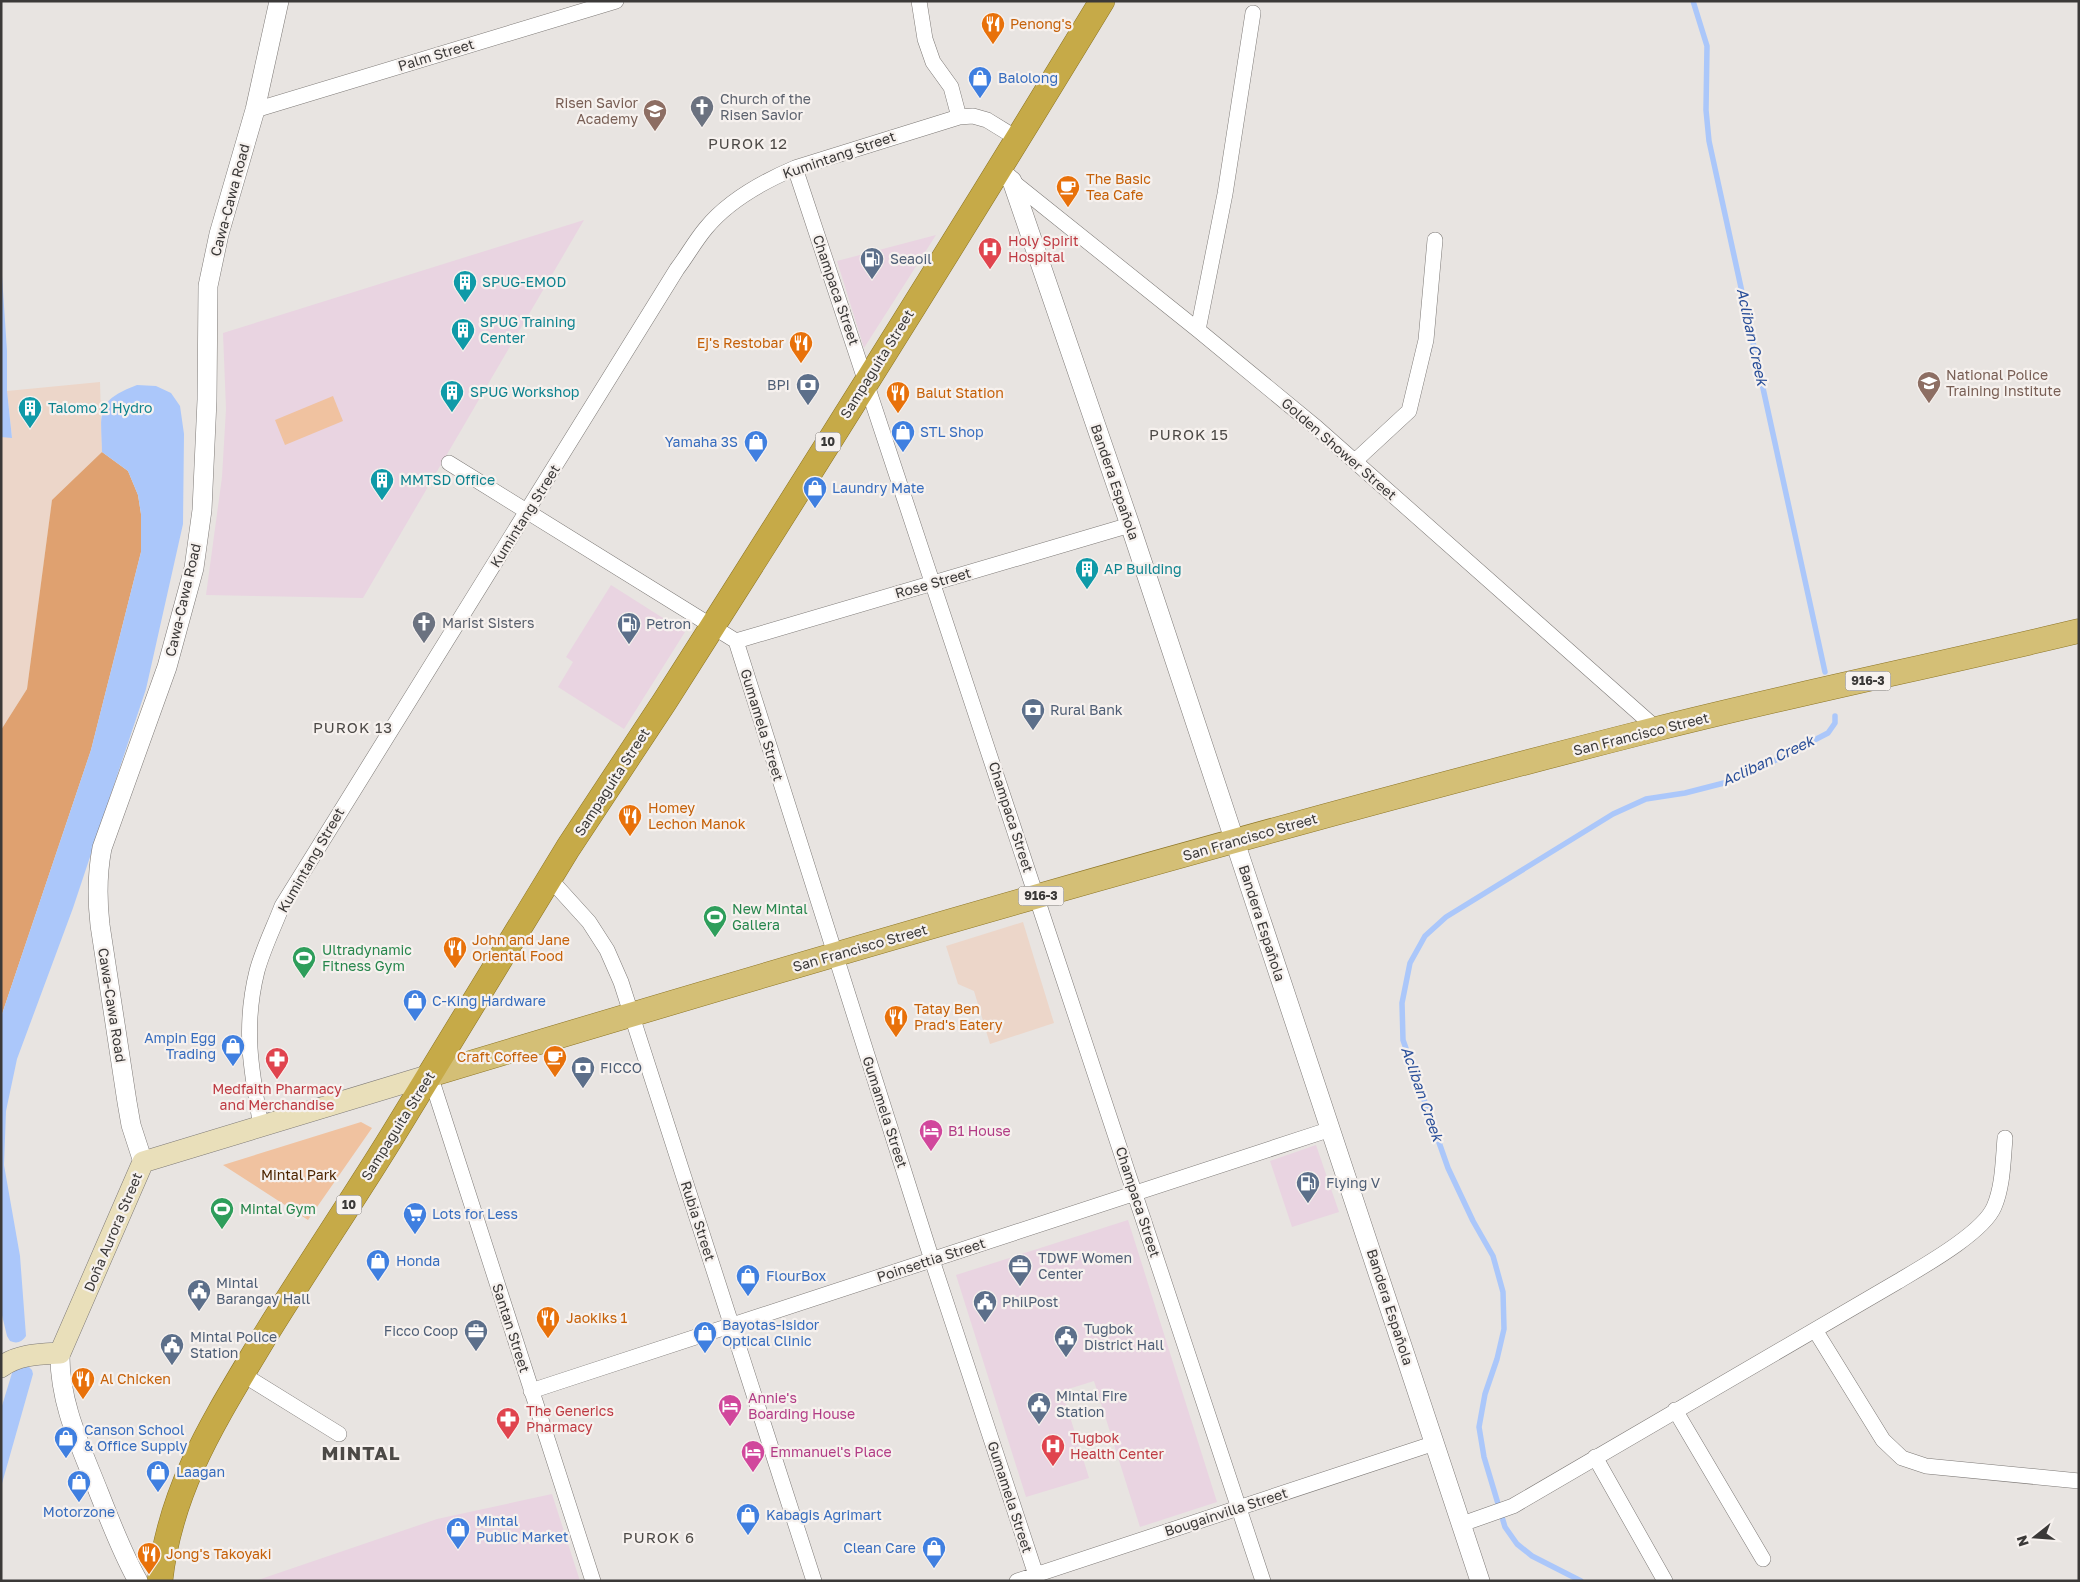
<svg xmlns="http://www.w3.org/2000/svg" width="2080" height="1582" viewBox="0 0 2080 1582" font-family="'Golos Text',sans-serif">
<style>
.commercial{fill:#e9d4e1}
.industrial{fill:#ecd6c9}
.green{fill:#f0c2a0}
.forest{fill:#dfa170}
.water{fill:#abc7fa}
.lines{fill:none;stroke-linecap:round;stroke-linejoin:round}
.stream{stroke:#abc7fa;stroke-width:5.5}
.minor-casing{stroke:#7d7976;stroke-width:16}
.tertiary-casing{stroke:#7d7976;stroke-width:20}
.secondary-casing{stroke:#7d7976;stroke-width:22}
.primary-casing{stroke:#8c7424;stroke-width:25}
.trunk-casing{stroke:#8c7424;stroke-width:26}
.minor{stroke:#fff;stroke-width:15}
.tertiary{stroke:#fff;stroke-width:19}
.secondary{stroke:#e9dfba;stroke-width:21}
.primary{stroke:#d4bf76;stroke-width:24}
.trunk{stroke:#c6aa48;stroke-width:25}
.labels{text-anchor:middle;stroke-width:4.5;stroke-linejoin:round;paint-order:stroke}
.shield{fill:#f6f1ee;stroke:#73706f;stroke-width:1}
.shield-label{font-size:12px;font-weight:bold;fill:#3b3938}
.food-label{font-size:14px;fill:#c56008;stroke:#f6f1ee;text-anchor:start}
.street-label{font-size:14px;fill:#3b3938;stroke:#f6f1ee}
.shop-label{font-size:14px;fill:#366cbe;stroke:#f6f1ee;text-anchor:start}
.worship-label{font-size:14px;fill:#5b616d;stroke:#f6f1ee;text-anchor:start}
.education-label{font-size:14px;fill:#785e54;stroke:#f6f1ee;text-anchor:end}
.health-label{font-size:14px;fill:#be3a42;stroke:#f6f1ee;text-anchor:start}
.service-label{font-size:14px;fill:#4e5e75;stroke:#f6f1ee;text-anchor:start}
.culture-label{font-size:14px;fill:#0d838f;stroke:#f6f1ee;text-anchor:start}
.leisure-label{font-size:14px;fill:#27864d;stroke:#f6f1ee;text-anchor:start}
.hotel-label{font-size:14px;fill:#b23c85;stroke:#f6f1ee;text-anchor:start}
.park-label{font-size:14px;fill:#4d2500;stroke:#f6f1ee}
.neighbourhood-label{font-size:15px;letter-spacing:1px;fill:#4c4946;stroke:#f6f1ee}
.water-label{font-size:15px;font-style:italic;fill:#2a4f99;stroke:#f6f1ee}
.district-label{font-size:19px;font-weight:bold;letter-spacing:1px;fill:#4c4946;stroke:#f6f1ee}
</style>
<rect width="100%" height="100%" fill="#e8e4e1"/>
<!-- commercial -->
<path class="commercial" d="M584 220 363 598 206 595 222 477 226 409 223 333Z
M936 235 864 348 837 261Z
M611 585 685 632 624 729 558 687 573 662 566 657Z
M1316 1145 1339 1212 1292 1227 1270 1161Z
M1128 1220 1217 1502 1140 1527 1094 1381 1062 1391 1089 1478 1026 1497 956 1275Z
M552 1494 580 1581H255L437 1519Z"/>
<!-- industrial -->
<path class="industrial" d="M100 382 102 452 52 501 27 689 1 730V437H12L7 391Z
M1023 922 1054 1023 990 1044 974 991 958 984 946 946Z"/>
<!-- green -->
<path class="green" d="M333 396 343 421 285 445 275 420Z
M361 1122 372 1128 308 1220 223 1165Z"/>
<!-- forest -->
<path class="forest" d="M102 452 128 471 138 495 141 514V552L91 750 1 1017V730L27 689 52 500Z"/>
<!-- water -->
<path class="water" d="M1 261 7 351V391L12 438 1 437Z
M137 385 156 386 171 393 180 406 184 434 183 524 146 689 73 908 17 1059 6 1111 4 1165 20 1256 26 1336C22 1342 17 1344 10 1341L7 1336 1 1311V1017L91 750 141 552V514L138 495 128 471 102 452C101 412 95 401 137 385Z
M21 1367H29L32 1370 33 1374 1 1487V1409L12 1373Z"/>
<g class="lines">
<!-- stream -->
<path class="stream" d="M1693 1 1707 46 1706 110 1709 141 1825 672
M1581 1581 1532 1556 1517 1544 1505 1527 1484 1457 1479 1427 1485 1394 1497 1359 1504 1329 1503 1292 1493 1256 1473 1221 1448 1168 1403 1040 1402 1003 1410 963 1425 936 1446 917 1613 814 1646 799 1685 793 1724 783 1768 764 1828 733 1835 723V716"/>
<!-- minor casing -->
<g class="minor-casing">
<path id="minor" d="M919 1 925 39 933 62 951 87 959 117
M255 110 616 1
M795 168 1263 1581
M1012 181 1198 330 1317 428 1657 729
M1198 330 1225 194 1253 13
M1355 461 1409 411 1426 340 1435 240
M449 463 736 641
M736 641 932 1260 1038 1581
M736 641 1130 525
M550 879 589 922 607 950 621 982 814 1581
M430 1075 593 1581
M261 1126C251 1070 243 1027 257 971 263 949 274 927 282 906L677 269C687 256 695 241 706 228 729 200 762 182 795 168L959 117 973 116 987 120 1018 139
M1815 1330 1883 1440 1902 1458 1926 1466 2079 1481
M242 1374 339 1434
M531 1391 1331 1129
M1675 1410 1763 1559
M1595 1457 1665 1581
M1462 1524 1513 1506 1897 1282C1922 1267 1983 1233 1994 1207 2003 1186 2003 1161 2005 1138
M1017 1581 1435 1443"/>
</g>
<!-- tertiary casing -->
<g class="tertiary-casing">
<path id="tertiary" d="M999 170 1012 181 1130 525 1480 1581
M143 1162 131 1125 127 1102 100 925C97 898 97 874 102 848L167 667 194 568 202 510 207 400 208 286 219 234 255 110 279 1
M60 1353C59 1403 81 1447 99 1493 111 1523 122 1553 138 1581"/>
</g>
<!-- secondary casing -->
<g class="secondary-casing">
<path id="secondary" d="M1 1367C18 1354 40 1354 60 1353L143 1162 430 1075"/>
</g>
<!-- primary casing -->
<g class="primary-casing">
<path id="primary" d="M430 1075C835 953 1242 834 1652 730 1794 694 1937 665 2079 631"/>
</g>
<!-- trunk casing -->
<g class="trunk-casing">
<path id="trunk" d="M160 1581C170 1489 214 1421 260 1344 305 1270 354 1199 399 1125 456 1033 511 940 568 848 600 799 633 750 665 701 813 469 959 236 1102 1"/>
</g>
<!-- minor -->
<use href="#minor" class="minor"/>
<!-- tertiary -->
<use href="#tertiary" class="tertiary"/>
<!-- secondary -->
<use href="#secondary" class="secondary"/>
<!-- primary -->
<use href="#primary" class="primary"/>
<!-- trunk -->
<use href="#trunk" class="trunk"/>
</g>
<!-- icons -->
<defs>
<g id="restaurant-pin" transform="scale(1.25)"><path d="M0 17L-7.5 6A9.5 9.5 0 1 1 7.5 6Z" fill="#e8710a" stroke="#f6f1ee"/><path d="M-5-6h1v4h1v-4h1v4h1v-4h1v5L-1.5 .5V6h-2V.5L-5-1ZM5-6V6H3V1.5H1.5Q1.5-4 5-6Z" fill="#fff"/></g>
<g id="shop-pin" transform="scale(1.25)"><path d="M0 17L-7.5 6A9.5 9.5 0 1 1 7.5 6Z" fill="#3f7fe0" stroke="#f6f1ee"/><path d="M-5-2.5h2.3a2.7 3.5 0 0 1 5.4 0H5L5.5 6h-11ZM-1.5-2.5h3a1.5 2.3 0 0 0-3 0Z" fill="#fff"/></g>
<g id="church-pin" transform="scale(1.25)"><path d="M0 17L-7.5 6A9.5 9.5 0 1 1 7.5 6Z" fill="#6b7280" stroke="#f6f1ee"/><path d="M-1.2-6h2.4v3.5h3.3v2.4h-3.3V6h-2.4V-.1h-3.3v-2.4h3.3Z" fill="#fff"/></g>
<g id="school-pin" transform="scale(1.25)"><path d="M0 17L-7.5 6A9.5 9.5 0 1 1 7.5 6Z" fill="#8d6e63" stroke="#f6f1ee"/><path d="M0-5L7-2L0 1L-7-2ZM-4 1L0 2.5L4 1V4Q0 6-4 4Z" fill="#fff"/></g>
<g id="cafe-pin" transform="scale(1.25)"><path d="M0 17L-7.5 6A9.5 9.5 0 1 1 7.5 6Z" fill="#e8710a" stroke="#f6f1ee"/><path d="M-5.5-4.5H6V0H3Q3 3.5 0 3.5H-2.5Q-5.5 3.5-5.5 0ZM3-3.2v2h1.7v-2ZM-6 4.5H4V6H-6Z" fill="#fff"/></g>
<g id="hospital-pin" transform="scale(1.25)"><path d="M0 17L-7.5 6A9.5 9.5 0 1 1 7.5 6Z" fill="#e0444e" stroke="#f6f1ee"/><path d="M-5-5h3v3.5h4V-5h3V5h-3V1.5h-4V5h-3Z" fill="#fff"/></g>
<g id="fuel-pin" transform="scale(1.25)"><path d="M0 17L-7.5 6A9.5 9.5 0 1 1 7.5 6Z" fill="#5c6f8a" stroke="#f6f1ee"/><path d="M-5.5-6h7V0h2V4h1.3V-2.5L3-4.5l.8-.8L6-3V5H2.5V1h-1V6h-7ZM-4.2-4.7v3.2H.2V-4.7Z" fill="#fff"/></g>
<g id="building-pin" transform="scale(1.25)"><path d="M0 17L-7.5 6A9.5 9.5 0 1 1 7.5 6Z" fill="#0f9aa8" stroke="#f6f1ee"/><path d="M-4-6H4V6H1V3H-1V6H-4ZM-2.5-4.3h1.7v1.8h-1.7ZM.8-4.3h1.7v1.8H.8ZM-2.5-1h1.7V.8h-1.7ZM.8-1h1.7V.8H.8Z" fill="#fff"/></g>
<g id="university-pin" transform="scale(1.25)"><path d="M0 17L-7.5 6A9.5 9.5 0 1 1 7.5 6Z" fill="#8d6e63" stroke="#f6f1ee"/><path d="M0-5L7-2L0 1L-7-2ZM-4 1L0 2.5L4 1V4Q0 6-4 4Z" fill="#fff"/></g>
<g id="bank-pin" transform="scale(1.25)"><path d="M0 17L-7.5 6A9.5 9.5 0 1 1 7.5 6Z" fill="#5c6f8a" stroke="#f6f1ee"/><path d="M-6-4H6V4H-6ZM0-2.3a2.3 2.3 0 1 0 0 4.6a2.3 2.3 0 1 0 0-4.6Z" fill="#fff"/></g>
<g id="stadium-pin" transform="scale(1.25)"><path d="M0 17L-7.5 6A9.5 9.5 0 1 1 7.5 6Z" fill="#2e9e5b" stroke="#f6f1ee"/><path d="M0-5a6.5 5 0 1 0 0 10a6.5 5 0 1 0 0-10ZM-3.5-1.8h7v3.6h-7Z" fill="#fff"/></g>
<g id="pharmacy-pin" transform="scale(1.25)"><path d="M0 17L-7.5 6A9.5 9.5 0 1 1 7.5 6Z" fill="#e0444e" stroke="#f6f1ee"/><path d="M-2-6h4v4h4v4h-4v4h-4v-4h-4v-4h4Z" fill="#fff"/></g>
<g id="hotel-pin" transform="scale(1.25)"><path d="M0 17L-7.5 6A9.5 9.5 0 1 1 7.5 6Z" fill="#d1479c" stroke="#f6f1ee"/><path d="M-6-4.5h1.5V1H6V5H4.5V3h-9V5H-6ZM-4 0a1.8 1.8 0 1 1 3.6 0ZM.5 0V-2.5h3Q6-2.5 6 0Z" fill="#fff"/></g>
<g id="supermarket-pin" transform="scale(1.25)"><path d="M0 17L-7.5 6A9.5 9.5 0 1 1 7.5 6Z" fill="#3f7fe0" stroke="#f6f1ee"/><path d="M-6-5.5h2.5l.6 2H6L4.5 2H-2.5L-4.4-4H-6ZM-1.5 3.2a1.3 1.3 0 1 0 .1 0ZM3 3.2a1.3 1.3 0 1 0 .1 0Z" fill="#fff"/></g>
<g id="office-pin" transform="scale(1.25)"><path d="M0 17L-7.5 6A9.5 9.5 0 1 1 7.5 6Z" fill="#5c6f8a" stroke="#f6f1ee"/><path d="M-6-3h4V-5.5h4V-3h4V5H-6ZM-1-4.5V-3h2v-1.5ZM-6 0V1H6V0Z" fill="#fff"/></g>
<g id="civic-pin" transform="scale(1.25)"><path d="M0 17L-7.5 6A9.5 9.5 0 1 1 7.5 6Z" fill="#5c6f8a" stroke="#f6f1ee"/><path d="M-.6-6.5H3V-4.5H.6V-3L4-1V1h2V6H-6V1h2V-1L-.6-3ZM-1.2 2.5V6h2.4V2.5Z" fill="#fff"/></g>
</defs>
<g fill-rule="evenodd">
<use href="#restaurant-pin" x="993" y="24"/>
<use href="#shop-pin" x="980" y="78"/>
<use href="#church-pin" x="702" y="107"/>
<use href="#school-pin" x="655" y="111"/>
<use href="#cafe-pin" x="1068" y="187"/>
<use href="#hospital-pin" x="990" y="249"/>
<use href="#fuel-pin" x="872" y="259"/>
<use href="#building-pin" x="465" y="282"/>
<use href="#building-pin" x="463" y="330"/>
<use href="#restaurant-pin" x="801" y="343"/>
<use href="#university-pin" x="1929" y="383"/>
<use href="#bank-pin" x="808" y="385"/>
<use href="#building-pin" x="452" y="392"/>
<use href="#restaurant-pin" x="898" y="393"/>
<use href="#building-pin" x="30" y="408"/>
<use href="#shop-pin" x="903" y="432"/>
<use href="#shop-pin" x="756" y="442"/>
<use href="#building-pin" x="382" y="480"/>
<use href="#shop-pin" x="815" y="488"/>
<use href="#building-pin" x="1087" y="569"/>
<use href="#church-pin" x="424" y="623"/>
<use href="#fuel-pin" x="629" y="624"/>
<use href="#bank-pin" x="1033" y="710"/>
<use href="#restaurant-pin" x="630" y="816"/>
<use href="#stadium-pin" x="715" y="917"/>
<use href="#restaurant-pin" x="455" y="948"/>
<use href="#stadium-pin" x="304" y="958"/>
<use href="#shop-pin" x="415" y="1001"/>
<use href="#restaurant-pin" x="896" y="1017"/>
<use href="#shop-pin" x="233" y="1046"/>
<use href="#cafe-pin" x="555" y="1057"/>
<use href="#pharmacy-pin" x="277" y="1059"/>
<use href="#bank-pin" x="583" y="1068"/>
<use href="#hotel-pin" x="931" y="1131"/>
<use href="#fuel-pin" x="1308" y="1183"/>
<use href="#stadium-pin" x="222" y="1209"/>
<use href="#supermarket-pin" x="415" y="1214"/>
<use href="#shop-pin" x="378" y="1261"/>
<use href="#office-pin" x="1020" y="1266"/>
<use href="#shop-pin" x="748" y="1276"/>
<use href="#civic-pin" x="199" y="1291"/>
<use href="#civic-pin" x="985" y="1302"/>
<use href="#restaurant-pin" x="548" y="1318"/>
<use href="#office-pin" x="476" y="1331"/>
<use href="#shop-pin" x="705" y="1333"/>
<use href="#civic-pin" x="1066" y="1337"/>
<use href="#civic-pin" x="172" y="1345"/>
<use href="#restaurant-pin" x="83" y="1379"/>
<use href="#civic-pin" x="1039" y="1404"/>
<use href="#hotel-pin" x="730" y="1406"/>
<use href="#pharmacy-pin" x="508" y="1419"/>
<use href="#shop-pin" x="66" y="1438"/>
<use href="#hospital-pin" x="1053" y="1446"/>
<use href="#hotel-pin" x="753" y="1452"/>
<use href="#shop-pin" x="158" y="1472"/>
<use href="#shop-pin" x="79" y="1482"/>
<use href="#shop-pin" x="748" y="1515"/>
<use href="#shop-pin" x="458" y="1529"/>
<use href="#shop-pin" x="934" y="1548"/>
<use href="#restaurant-pin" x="149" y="1554"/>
</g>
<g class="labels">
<!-- shield labels -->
<g class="shield">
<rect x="815.5" y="432.5" width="25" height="19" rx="4"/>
<rect x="1845.5" y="671.5" width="45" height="19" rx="4"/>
<rect x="1018.5" y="886.5" width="45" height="19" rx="4"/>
<rect x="336.5" y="1195.5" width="25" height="19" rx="4"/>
</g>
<g class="shield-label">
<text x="828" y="446">10</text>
<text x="1868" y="685">916-3</text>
<text x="1041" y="900">916-3</text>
<text x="349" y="1209">10</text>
</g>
<!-- food labels -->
<g class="food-label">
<text x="1010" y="29">Penong's</text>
<text x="1086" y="184">The Basic<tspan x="1086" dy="16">Tea Cafe</tspan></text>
<text x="784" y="348" text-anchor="end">Ej's Restobar</text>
<text x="916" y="398">Balut Station</text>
<text x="648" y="813">Homey<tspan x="648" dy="16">Lechon Manok</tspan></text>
<text x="472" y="945">John and Jane<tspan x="472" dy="16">Oriental Food</tspan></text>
<text x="914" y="1014">Tatay Ben<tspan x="914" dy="16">Prad's Eatery</tspan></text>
<text x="538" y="1062" text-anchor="end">Craft Coffee</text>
<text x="566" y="1323">Jaokiks 1</text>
<text x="100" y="1384">Al Chicken</text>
<text x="166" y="1559">Jong's Takoyaki</text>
</g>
<!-- street labels -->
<g class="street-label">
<text transform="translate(436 55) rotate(-17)" y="5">Palm Street</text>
<text transform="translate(839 155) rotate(-19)" y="5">Kumintang Street</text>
<text transform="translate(230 200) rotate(-75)" y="5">Cawa-Cawa Road</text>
<text transform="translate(836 290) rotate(71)" y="5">Champaca Street</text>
<text transform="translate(877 364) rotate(-58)" y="5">Sampaguita Street</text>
<text transform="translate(1339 449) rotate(41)" y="5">Golden Shower Street</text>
<text transform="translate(1115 482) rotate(71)" y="5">Bandera Española</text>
<text transform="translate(525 516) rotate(-58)" y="5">Kumintang Street</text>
<text transform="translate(933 583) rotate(-16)" y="5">Rose Street</text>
<text transform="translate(183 600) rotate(-77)" y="5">Cawa-Cawa Road</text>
<text transform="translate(762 725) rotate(73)" y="5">Gumamela Street</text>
<text transform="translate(1641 734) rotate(-14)" y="5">San Francisco Street</text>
<text transform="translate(612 782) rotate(-57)" y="5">Sampaguita Street</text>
<text transform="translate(1011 817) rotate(72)" y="5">Champaca Street</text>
<text transform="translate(1250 837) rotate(-16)" y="5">San Francisco Street</text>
<text transform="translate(311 860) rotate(-60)" y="5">Kumintang Street</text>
<text transform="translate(1262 923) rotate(72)" y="5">Bandera Española</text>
<text transform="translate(860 948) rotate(-16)" y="5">San Francisco Street</text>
<text transform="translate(112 1005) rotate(81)" y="5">Cawa-Cawa Road</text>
<text transform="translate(885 1112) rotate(72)" y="5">Gumamela Street</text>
<text transform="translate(398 1126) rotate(-58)" y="5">Sampaguita Street</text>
<text transform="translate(1138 1202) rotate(72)" y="5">Champaca Street</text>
<text transform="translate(698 1221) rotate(72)" y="5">Rubia Street</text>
<text transform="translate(113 1232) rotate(-67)" y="5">Doña Aurora Street</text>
<text transform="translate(931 1260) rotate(-18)" y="5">Poinsettia Street</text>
<text transform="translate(1390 1307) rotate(72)" y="5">Bandera Española</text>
<text transform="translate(511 1328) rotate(72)" y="5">Santan Street</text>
<text transform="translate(1010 1497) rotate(72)" y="5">Gumamela Street</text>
<text transform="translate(1226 1512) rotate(-18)" y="5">Bougainvilla Street</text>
</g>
<!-- shop labels -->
<g class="shop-label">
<text x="998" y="83">Balolong</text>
<text x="920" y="437">STL Shop</text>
<text x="738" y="447" text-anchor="end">Yamaha 3S</text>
<text x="832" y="493">Laundry Mate</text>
<text x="432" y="1006">C-King Hardware</text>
<text x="216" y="1043" text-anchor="end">Ampin Egg<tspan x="216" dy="16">Trading</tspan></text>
<text x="432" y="1219">Lots for Less</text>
<text x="396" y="1266">Honda</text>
<text x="766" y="1281">FlourBox</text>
<text x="722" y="1330">Bayotas-Isidor<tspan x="722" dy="16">Optical Clinic</tspan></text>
<text x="84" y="1435">Canson School<tspan x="84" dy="16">&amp; Office Supply</tspan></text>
<text x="176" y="1477">Laagan</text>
<text x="79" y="1517" text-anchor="middle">Motorzone</text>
<text x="766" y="1520">Kabagis Agrimart</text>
<text x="476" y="1526">Mintal<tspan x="476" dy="16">Public Market</tspan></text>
<text x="916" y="1553" text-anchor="end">Clean Care</text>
</g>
<!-- worship labels -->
<g class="worship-label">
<text x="720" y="104">Church of the<tspan x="720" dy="16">Risen Savior</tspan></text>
<text x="442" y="628">Marist Sisters</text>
</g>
<!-- education labels -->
<g class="education-label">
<text x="638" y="108">Risen Savior<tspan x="638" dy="16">Academy</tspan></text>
<text x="1946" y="380" text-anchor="start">National Police<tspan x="1946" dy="16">Training Institute</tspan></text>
</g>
<!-- health labels -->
<g class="health-label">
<text x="1008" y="246">Holy Spirit<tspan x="1008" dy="16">Hospital</tspan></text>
<text x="277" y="1094" text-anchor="middle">Medfaith Pharmacy<tspan x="277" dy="16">and Merchandise</tspan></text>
<text x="526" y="1416">The Generics<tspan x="526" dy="16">Pharmacy</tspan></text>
<text x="1070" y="1443">Tugbok<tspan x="1070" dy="16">Health Center</tspan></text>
</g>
<!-- service labels -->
<g class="service-label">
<text x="890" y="264">Seaoil</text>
<text x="790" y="390" text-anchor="end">BPI</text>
<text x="646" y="629">Petron</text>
<text x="1050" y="715">Rural Bank</text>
<text x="600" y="1073">FICCO</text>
<text x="1326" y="1188">Flying V</text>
<text x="1038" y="1263">TDWF Women<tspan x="1038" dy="16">Center</tspan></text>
<text x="216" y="1288">Mintal<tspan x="216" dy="16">Barangay Hall</tspan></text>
<text x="1002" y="1307">PhilPost</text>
<text x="1084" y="1334">Tugbok<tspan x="1084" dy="16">District Hall</tspan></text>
<text x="458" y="1336" text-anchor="end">Ficco Coop</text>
<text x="190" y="1342">Mintal Police<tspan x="190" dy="16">Station</tspan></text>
<text x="1056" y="1401">Mintal Fire<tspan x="1056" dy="16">Station</tspan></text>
</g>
<!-- culture labels -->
<g class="culture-label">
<text x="482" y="287">SPUG-EMOD</text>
<text x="480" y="327">SPUG Training<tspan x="480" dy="16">Center</tspan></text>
<text x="470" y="397">SPUG Workshop</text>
<text x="48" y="413">Talomo 2 Hydro</text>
<text x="400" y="485">MMTSD Office</text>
<text x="1104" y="574">AP Building</text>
</g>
<!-- leisure labels -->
<g class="leisure-label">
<text x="732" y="914">New Mintal<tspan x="732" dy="16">Gallera</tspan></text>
<text x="322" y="955">Ultradynamic<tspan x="322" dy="16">Fitness Gym</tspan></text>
<text x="240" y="1214">Mintal Gym</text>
</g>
<!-- hotel labels -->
<g class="hotel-label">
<text x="948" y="1136">B1 House</text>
<text x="748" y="1403">Annie's<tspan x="748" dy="16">Boarding House</tspan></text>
<text x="770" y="1457">Emmanuel's Place</text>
</g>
<!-- park labels -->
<g class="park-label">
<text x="299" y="1180">Mintal Park</text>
</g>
<!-- neighbourhood labels -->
<g class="neighbourhood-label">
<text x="748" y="149">PUROK 12</text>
<text x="1189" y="440">PUROK 15</text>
<text x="353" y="733">PUROK 13</text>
<text x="659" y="1543">PUROK 6</text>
</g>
<!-- water labels -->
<g class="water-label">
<text transform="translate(1752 337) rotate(78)" y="5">Acliban Creek</text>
<text transform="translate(1768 761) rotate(-25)" y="5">Acliban Creek</text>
<text transform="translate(1422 1094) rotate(71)" y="5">Acliban Creek</text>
</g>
<!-- district labels -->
<g class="district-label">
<text x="361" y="1460">MINTAL</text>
</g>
</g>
<!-- border -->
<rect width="2080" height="1582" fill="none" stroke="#3b3938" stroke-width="5"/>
<!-- north arrow -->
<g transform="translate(2035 1537) rotate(253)" stroke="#f6f1ee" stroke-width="4" paint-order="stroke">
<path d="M0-4L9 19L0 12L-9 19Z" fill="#3b3938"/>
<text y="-8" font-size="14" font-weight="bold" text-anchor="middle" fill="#3b3938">N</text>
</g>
</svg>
